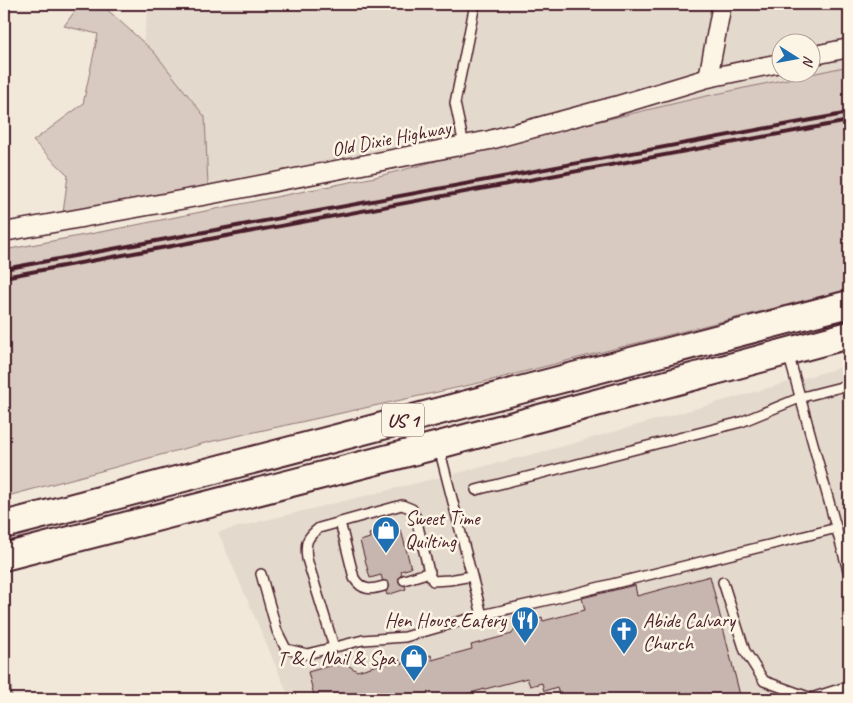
<svg xmlns="http://www.w3.org/2000/svg" width="853" height="703" viewBox="0 0 853 703" font-family="Caveat,sans-serif">
<style>
.built{fill:#e4d9cd}
.green{fill:#d8cac0;stroke:#917476}
.building{fill:#c7b6af;stroke:#4a1f2b}
.lines{fill:none;stroke-linecap:round;stroke-linejoin:round}
.lane-casing{stroke:#4a1f2b;stroke-width:12}
.street-casing{stroke:#4a1f2b;stroke-width:21}
.primary-casing{stroke:#4a1f2b;stroke-width:30}
.lane{stroke:#fcf5e5;stroke-width:9}
.street{stroke:#fcf5e5;stroke-width:18}
.primary{stroke:#fcf5e5;stroke-width:26}
.rail{stroke:#4a1f2b;stroke-width:4}
.labels{text-anchor:middle;stroke-width:5;stroke-linejoin:round;paint-order:stroke}
.shield{fill:#fcf5e5;stroke:#7f5f63;stroke-width:1}
.shield-label{font-size:19px;font-weight:bold;fill:#4a1f2b}
.street-label{font-size:20px;fill:#4a1f2b;stroke:#fcf5e5}
.poi-label{font-size:20px;fill:#4a1f2b;stroke:#fcf5e5;text-anchor:start}
</style>
<rect width="100%" height="100%" fill="#f1e8da"/>
<filter id="ink" filterUnits="userSpaceOnUse"><feTurbulence type="fractalNoise" baseFrequency=".02" numOctaves="2"/><feDisplacementMap in="SourceGraphic" scale="10" xChannelSelector="R" yChannelSelector="G"/><feConvolveMatrix kernelMatrix="1 2 1 2 8 2 1 2 1" color-interpolation-filters="sRGB"/></filter>
<g filter="url(#ink)">
<!-- built -->
<path class="built" d="M149 4H293L330 11 332 4H712L699 72 612 98 488 132 208 186 205 117 154 52 143 42Z
M731 4H849V40L811 48 810 42H780V54L719 67Z
M849 57V66L702 97 542 135 709 87 715 88 716 85 780 71V72H810L811 65Z
M849 365V699H290L218 532 546 451Z"/>
<!-- green -->
<path class="green" d="M82 4H101L154 52 205 117 208 186 63 213 68 175 33 141 83 104 98 34 64 26 78 7Z
M849 66V289L488 381 209 442 4 497V250L111 230 375 177 414 167 458 155 579 126 702 97Z
M4 622H6L12 699H4Z"/>
<!-- building -->
<path class="building" d="M389 528 390 533 401 530 411 568 401 571 406 589 387 595 381 575 370 578 360 541 370 538 369 534Z
M710 576 741 699H560L557 687 544 691 542 683 530 686 527 678 447 699H315L308 672 343 662 357 671 399 659 400 664 431 655 432 660 472 649 471 645 512 634 517 624 542 617 543 621 585 610 582 598 635 585 637 596Z"/>
<g class="lines">
<!-- lane casing -->
<g class="lane-casing">
<path id="lane" d="M464 145 455 103 475 4
M788 353 849 574
M439 448 482 615
M476 490 741 422 802 397 849 385
M340 522 354 578C362 591 371 590 384 586
M261 574 277 631 286 649 307 654 363 640 405 637 482 615 552 599 837 528
M404 580 430 572
M723 582 745 651 764 681 811 698
M334 647 307 559C305 543 306 538 319 528L402 505 412 509 416 518 430 576 433 581 449 580 472 576
M808 699 849 686"/>
</g>
<!-- street casing -->
<g class="street-casing">
<path id="street" d="M810 56 849 48
M708 78 722 4
M4 232 208 195 490 140 615 106 708 78 780 63"/>
</g>
<!-- primary casing -->
<g class="primary-casing">
<path id="primary" d="M4 525 849 304
M4 557 439 445 849 335"/>
</g>
<!-- lane -->
<use href="#lane" class="lane"/>
<!-- street -->
<use href="#street" class="street"/>
<!-- primary -->
<use href="#primary" class="primary"/>
<!-- rail -->
<path class="rail" d="M4 269 849 113
M4 277 849 121"/>
</g>
</g>
<!-- icons -->
<defs>
<g id="shop-pin" transform="scale(1.4375)"><path d="M0 17L-7.5 6A9.5 9.5 0 1 1 7.5 6Z" fill="#1f6fb2" stroke="#fcf5e5"/><path d="M-5-2.5h2.3a2.7 3.5 0 0 1 5.4 0H5L5.5 6h-11ZM-1.5-2.5h3a1.5 2.3 0 0 0-3 0Z" fill="#fff"/></g>
<g id="restaurant-pin" transform="scale(1.4375)"><path d="M0 17L-7.5 6A9.5 9.5 0 1 1 7.5 6Z" fill="#1f6fb2" stroke="#fcf5e5"/><path d="M-5-6h1v4h1v-4h1v4h1v-4h1v5L-1.5 .5V6h-2V.5L-5-1ZM5-6V6H3V1.5H1.5Q1.5-4 5-6Z" fill="#fff"/></g>
<g id="church-pin" transform="scale(1.4375)"><path d="M0 17L-7.5 6A9.5 9.5 0 1 1 7.5 6Z" fill="#1f6fb2" stroke="#fcf5e5"/><path d="M-1.2-6h2.4v3.5h3.3v2.4h-3.3V6h-2.4V-.1h-3.3v-2.4h3.3Z" fill="#fff"/></g>
</defs>
<g fill-rule="evenodd">
<use href="#shop-pin" x="386" y="530"/>
<use href="#restaurant-pin" x="525" y="620"/>
<use href="#church-pin" x="624" y="631"/>
<use href="#shop-pin" x="414" y="658"/>
</g>
<g class="labels">
<!-- shield labels -->
<rect class="shield" x="382" y="403.5" width="42" height="33" rx="4"/>
<g class="shield-label">
<text x="403" y="427">US 1</text>
</g>
<!-- street labels -->
<g class="street-label">
<text transform="translate(391 138) rotate(-11)" y="7">Old Dixie Highway</text>
</g>
<!-- poi labels -->
<g class="poi-label">
<text x="405" y="525">Sweet Time<tspan x="405" dy="23">Quilting</tspan></text>
<text x="506" y="627" text-anchor="end">Hen House Eatery</text>
<text x="643" y="627">Abide Calvary<tspan x="643" dy="23">Church</tspan></text>
<text x="395" y="665" text-anchor="end">T &amp; L Nail &amp; Spa</text>
</g>
</g>
<!-- margin -->
<rect width="853" height="703" fill="none" stroke="#fcf5e5" stroke-width="20"/>
<rect x="10" y="10" width="833" height="683" fill="none" stroke="#4a1f2b" stroke-width="2" filter="url(#ink)"/>
<!-- north arrow -->
<g transform="translate(796 58) rotate(101)"><circle r="24" fill="#fcf5e5" stroke="#b59f9b"/>
<path d="M0-4L9 19L0 12L-9 19Z" fill="#1f6fb2"/>
<text y="-8" font-size="14" font-weight="bold" text-anchor="middle" fill="#4a1f2b">N</text>
</g>
</svg>
